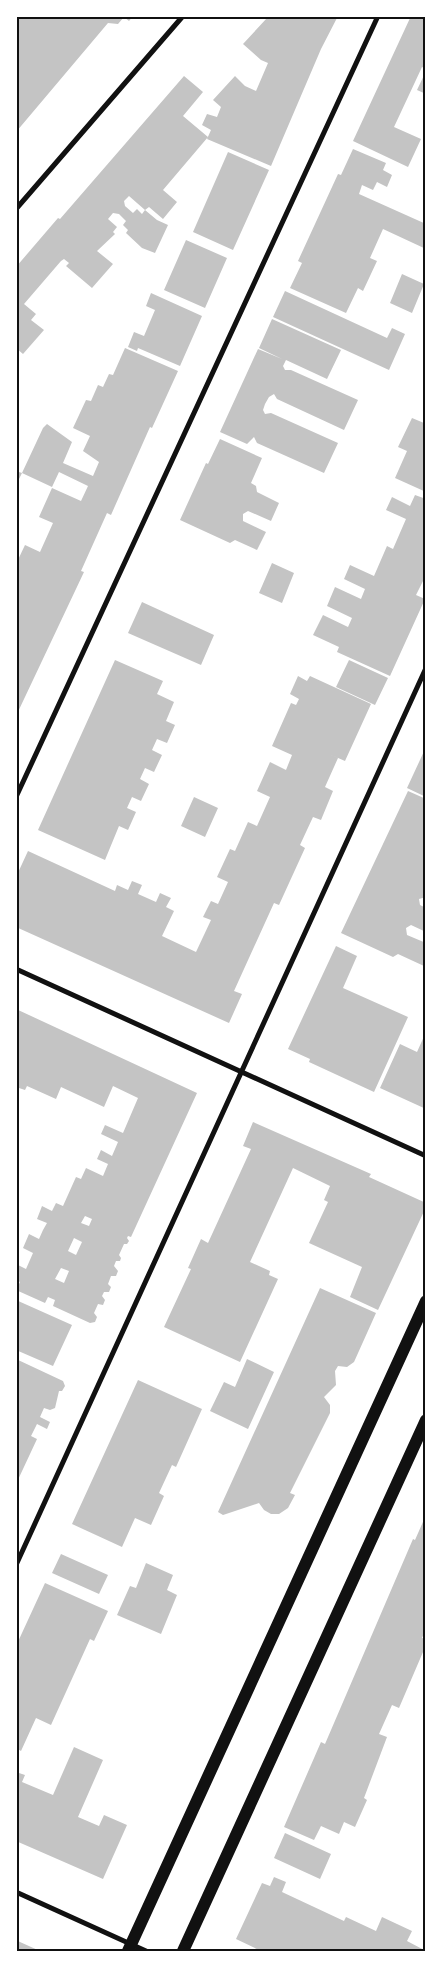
<svg xmlns="http://www.w3.org/2000/svg" width="442" height="1967" viewBox="0 0 442 1967" font-family="Signika,sans-serif">
<style>
.building{fill:#c4c4c4;fill-rule:evenodd}
.lines{fill:none;stroke-linecap:round;stroke-linejoin:round}
.minor{stroke:#111;stroke-width:5}
.primary{stroke:#111;stroke-width:12}
.neatline{fill:none;stroke:#111;stroke-width:2}
</style>
<rect width="100%" height="100%" fill="#fff"/>
<!-- building -->
<path class="building" d="M22 16H133L129 21 124 17 118 24 108 23 16 132V23Z
M265 16H338L321 49 271 166 207 139 211 130 202 125 207 114 217 117 221 107 213 100 235 76 245 86 256 91 268 63 261 60 243 44 267 18Z
M411 16H426V69L422 67 394 127 421 139 408 167 353 141Z
M426 71V94L417 90Z
M184 76 203 92 183 116 208 137 163 190 177 202 163 219 149 207 145 210 129 196 124 201 125 206 133 213 137 209 142 214 145 210 157 220 168 225 155 253 142 248 126 233 128 230 123 225 126 221 119 214 113 213 108 219 117 227 113 232 115 234 97 251 113 264 92 288 66 266 69 263 64 259 61 261 24 304 36 314 31 320 44 330 23 354 16 348V267L58 218 60 219Z
M353 149 386 163 383 170 392 175 387 187 377 182 373 190 362 185 359 194 426 224V249L383 229 370 258 377 261 363 291 358 288 346 313 290 288 302 263 298 261 338 174 341 175Z
M228 152 269 170 233 250 193 232Z
M186 240 227 258 205 308 164 290Z
M402 274 424 284 412 313 390 303Z
M285 291 387 338 392 328 405 334 389 370 273 317Z
M151 293 202 316 180 366 138 348 137 351 128 347 134 332 144 336 155 310 146 306Z
M272 319 341 350 327 379 286 360 283 366 285 370H291L358 400 344 430 277 399 274 394 269 397 265 404 263 410 265 414 271 413 338 443 324 473 257 443 254 437 247 444 220 432 258 349 282 359 259 348Z
M125 348 178 371 152 428 150 427 111 515 107 513 81 571 84 572 16 716V564L25 545 40 552 53 523 39 517 52 488 81 501 88 486 59 472 52 487 22 473 43 428 47 424 72 442 63 463 93 476 99 462 83 451 90 436 73 428 86 400 91 401 98 385 103 387 109 374 113 375Z
M412 418 424 423 426 420V492L395 478 407 451 398 447Z
M220 439 262 458 251 483 256 486 257 492 279 503 271 521 248 511 243 514V521L266 532 257 550 235 540 230 543 180 520 206 463 208 464Z
M16 471 22 473 16 485Z
M415 495 426 499V575L416 595 425 599 390 676 337 652 339 647 313 635 323 615 348 627 352 618 327 606 335 587 361 599 365 589 344 579 350 565 374 576 387 546 393 549 406 519 386 510 392 497 410 506Z
M272 563 294 573 282 603 259 593Z
M142 602 214 635 201 665 128 633Z
M115 660 163 681 157 694 174 702 166 721 175 725 167 743 157 739 152 750 162 755 154 772 145 768 140 779 149 784 141 801 132 797 127 808 136 812 128 830 119 826 105 860 38 830Z
M349 660 388 678 375 705 336 687Z
M298 676 307 681 310 676 371 704 345 761 322 751 338 758 325 787 333 791 321 820 313 817 300 845 305 848 279 905 274 903 234 991 242 994 229 1023 16 927V877L28 851 115 891 117 885 128 890 132 881 142 885 138 894 156 902 160 893 171 898 166 907 174 911 162 936 196 952 211 920 203 917 211 901 218 904 228 882 217 877 230 849 235 851 248 822 257 826 270 797 257 791 270 762 286 770 292 755 272 746 291 703 296 705 299 699 290 694Z
M426 747V797L407 788Z
M408 791 426 799V897L419 899 420 905 426 908V932L411 925 406 928 407 935 426 943 424 966 398 954 393 957 341 933Z
M194 797 218 808 205 837 181 826Z
M336 946 357 956 343 988 408 1017 374 1092 309 1062 310 1059 288 1049Z
M16 1009 197 1093 131 1237 128 1236 127 1238 129 1241 127 1244H124L119 1255 121 1258 120 1261H116L114 1266 118 1271 116 1276H111L108 1284 111 1287 109 1292H104L102 1296 105 1300 103 1305 98 1304 94 1313 97 1317 95 1322 90 1323 53 1306 55 1300 48 1297 45 1303 16 1290 20 1282 16 1280V1264L26 1269 33 1253 23 1248 29 1234 39 1239 43 1230 47 1223 37 1219 42 1206 52 1211 56 1203 63 1206 76 1177 81 1179 86 1168 103 1176 108 1164 97 1159 101 1150 112 1156 118 1142 101 1134 105 1125 123 1133 138 1098 113 1086 104 1107 61 1087 56 1099 27 1086 25 1090 19 1088 16 1094ZM85 1216 92 1219 89 1226 81 1223ZM74 1238 82 1242 76 1255 68 1251ZM61 1268 69 1271 64 1283 55 1279Z
M426 1032V1109L380 1088 400 1044 417 1052Z
M253 1122 371 1174 369 1177 426 1203V1207L378 1310 350 1297 362 1267 309 1243 328 1202 324 1200 330 1186 293 1168 250 1262 270 1271 269 1275 278 1279 240 1362 164 1327 191 1269 188 1268 201 1239 208 1243 251 1149 243 1146Z
M320 1288 376 1313 354 1362 347 1367 338 1366 335 1371 336 1385 324 1397 330 1405V1413L290 1493 295 1495 288 1508 279 1514H271L264 1510 259 1503 223 1515 218 1512Z
M16 1300 72 1325 53 1366 16 1350Z
M16 1359 63 1381 65 1386 62 1391H59L55 1408 50 1410 44 1408 40 1417 50 1422 47 1429 37 1424 31 1436 37 1439 16 1484Z
M247 1359 274 1372 248 1429 210 1411 224 1382 235 1387Z
M138 1380 202 1409 176 1467 172 1465 159 1493 164 1496 151 1525 135 1518 122 1547 72 1524Z
M426 1515V1629L422 1638 426 1639V1645L399 1708 392 1705 379 1734 387 1737 364 1798 367 1800 355 1827 344 1822 339 1834 321 1826 314 1840 284 1827 321 1742 325 1744 413 1539 415 1540Z
M61 1554 108 1575 99 1594 52 1573Z
M146 1563 173 1575 167 1590 177 1595 161 1634 117 1615 130 1586 136 1588Z
M45 1583 108 1611 94 1641 90 1639 51 1725 36 1718 21 1751 16 1748V1646Z
M74 1747 103 1760 78 1817 99 1826 104 1815 127 1825 103 1879 16 1841V1772L25 1775 22 1782 53 1795Z
M285 1833 331 1854 320 1879 274 1858Z
M274 1877 286 1882 282 1892 344 1921 346 1917 376 1931 382 1917 412 1931 407 1941 426 1951H261L236 1939 262 1883 270 1886Z
M16 1940 20 1942 40 1951H16Z"/>
<g class="lines">
<!-- minor -->
<path class="minor" d="M16 209 183 16
M16 797 378 16
M16 969 426 1156
M16 1565 426 668
M16 1892 146 1951"/>
<!-- primary -->
<path class="primary" d="M128 1951 426 1301
M183 1951 426 1420"/>
</g>
<!-- border -->
<rect width="442" height="1967" fill="none" stroke="#ffffff" stroke-width="35"/>
<rect x="18" y="18" width="406" height="1932" class="neatline"/>
</svg>
